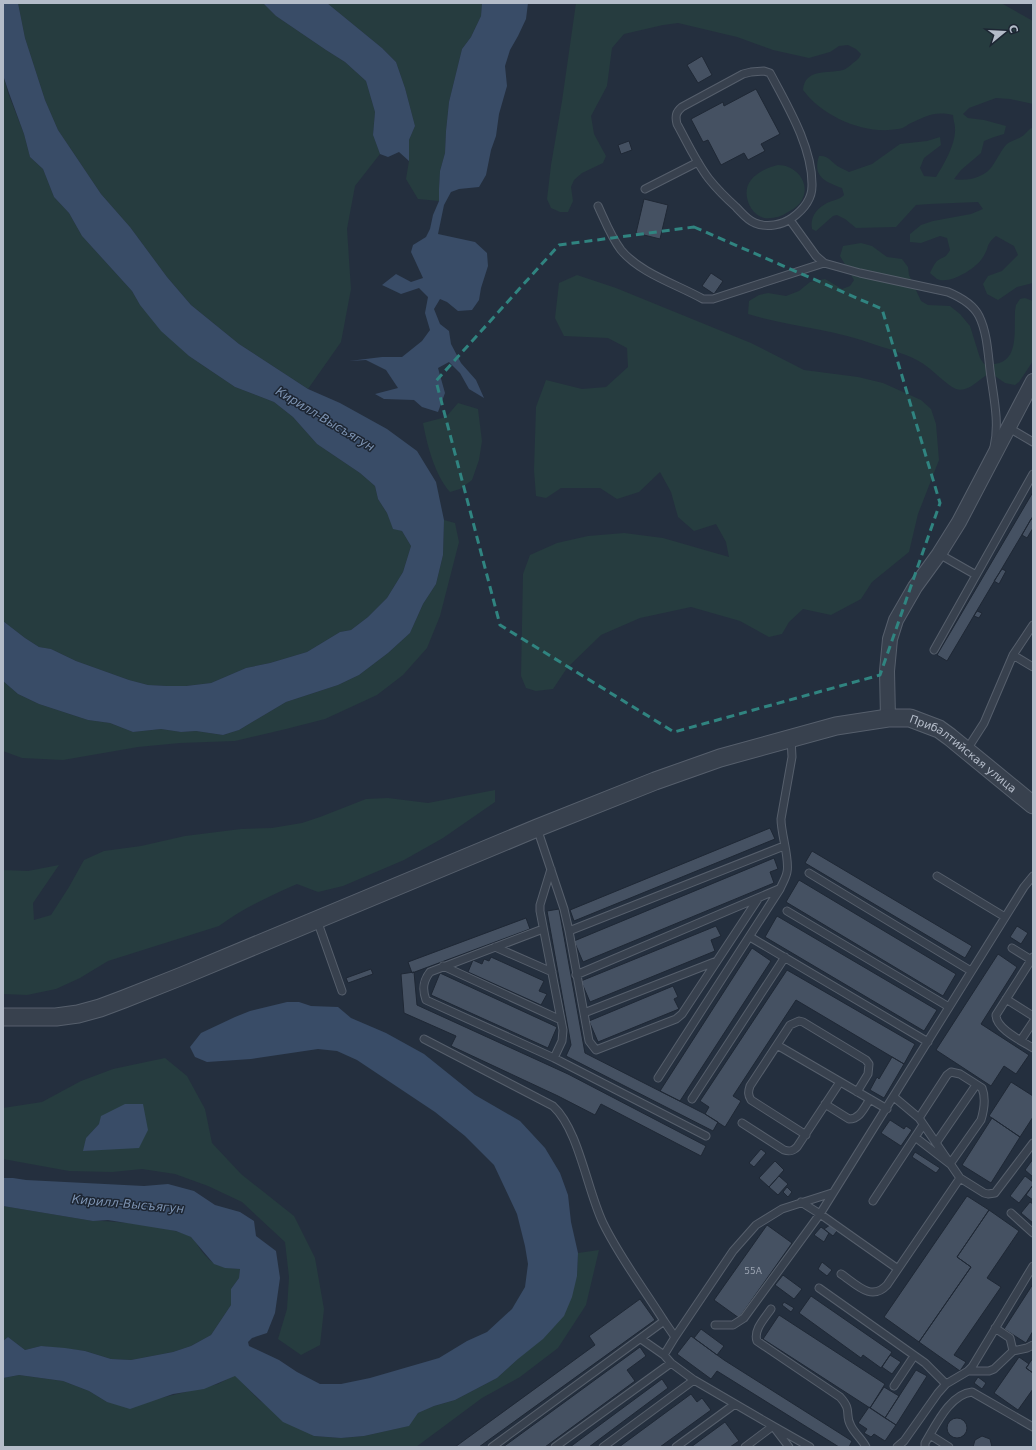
<svg xmlns="http://www.w3.org/2000/svg" width="1036" height="1450" viewBox="0 0 1036 1450" font-family="'DejaVu Sans',sans-serif">
<style>
.green{fill:#263c3f;fill-rule:evenodd}
.water{fill:#394c67}
.building{fill:#455162;stroke:#1f2835}
.lines{fill:none;stroke-linecap:round;stroke-linejoin:round}
.service-casing{stroke:#565f6c;stroke-width:9}
.minor-casing{stroke:#565f6c;stroke-width:16}
.tertiary-casing{stroke:#565f6c;stroke-width:19}
.service{stroke:#38414e;stroke-width:7}
.minor{stroke:#38414e;stroke-width:14}
.tertiary{stroke:#38414e;stroke-width:17}
.marked{fill:none;stroke:#308480;stroke-width:3;stroke-dasharray:8 5;stroke-linejoin:round}
.labels{text-anchor:middle;stroke-width:3;stroke-linejoin:round;paint-order:stroke}
.number-label{font-size:9px;fill:#98a1af}
.street-label{font-size:11px;fill:#b4bcc9;stroke:#1d2633}
.water-label{font-size:12px;font-style:italic;fill:#7c92b1;stroke:#1d2633}
</style>
<rect width="100%" height="100%" fill="#242f3e"/>
<!-- green -->
<path class="green" d="M18 3H263L276 16 326 50 345 62 366 81 375 112 373 135 380 154 355 186 347 229 351 289 341 342 308 389 239 344 191 305 167 277 130 227 101 194 58 130 45 100 25 38Z
M327 3H482L481 16 471 37 462 49 449 102 446 131 445 153 440 171 439 189V201L418 199 406 179 409 161V140L415 126 405 88 396 62 382 48Z
M576 3H1001L1033 21V104L1010 99 996 98 969 108 963 114 968 118 984 120 1006 126 1004 134 994 137 984 141 981 153 961 170 954 179C967 182 986 177 993 165 998 158 1001 150 1007 144 1012 140 1019 139 1024 135 1027 132 1029 129 1033 127V283L1017 287 998 300 987 294 983 284 988 276 1002 271 1018 255 1014 246 996 236C985 245 990 247 983 257 977 268 950 285 937 279 935 277 932 275 930 273 932 269 934 264 937 261 944 256 945 259 950 250L947 238 940 236 921 243 910 242V234L921 225 933 221 971 214 983 209 978 202 930 204 916 205 896 227 856 228 845 219 837 215 833 216 816 231 812 229C810 217 816 209 827 203 833 200 839 200 844 195L842 188C826 182 812 177 819 156 829 155 832 163 839 167 842 169 846 170 849 172L872 164 900 144 927 141 940 137 941 145 924 158 920 168 924 176 936 177C944 164 956 144 955 128 955 124 953 119 953 115 933 111 927 116 909 124 906 126 902 129 898 129 865 135 823 117 803 90 805 68 827 74 843 70 846 69 850 66 853 63 857 60 859 59 861 54L856 49 848 45 839 46 830 52 809 58 773 50 737 37 678 23 663 25 624 34 612 48 607 86 591 116 594 134 606 156 603 163 582 173 574 180 571 187 573 201 568 212H560L551 208 547 199 551 165 562 101Z
M3 75 8 93 24 134 30 157 43 169 54 197 69 213 82 236 132 291 140 305 189 356 235 387 274 402 293 417 317 444 360 473 375 486 378 499 387 513 393 528 402 531 411 546 403 572 387 598 368 617 351 630 340 632 307 652 270 663 246 668 211 683 186 686H167L148 685 129 680 76 661 51 649 39 647 25 638 3 621Z
M778 165C797 165 813 185 800 203 797 207 792 210 788 212 781 217 772 219 764 218 749 214 741 192 751 180 757 172 769 167 778 165Z
M861 243 872 246 887 257 902 259 908 267 909 275 921 301 928 305 950 306 960 314 970 326 980 358 984 364C1020 368 1014 336 1015 311L1016 305 1020 299 1025 298 1033 301V361L1019 382 1015 385 1005 383 995 376 988 374C978 380 968 393 956 389 946 385 932 369 922 363 912 356 889 349 876 345 835 329 790 327 748 314L749 301 759 295 768 293 786 296 799 291 810 282 825 279 842 289 850 286 854 280 840 256 843 246Z
M577 275 616 288 751 343 804 370 858 377 883 383 921 400 931 409 936 424 939 460 918 514 909 552 872 582 861 599 831 615 803 609 789 622 782 634 769 637 740 621 691 607 640 618 601 635 567 668 553 689 536 691 526 688 521 676 523 574 530 555 557 543 588 536 624 533 663 538 729 557 726 542 716 524 694 531 678 517 671 492 660 472 639 492 617 499 600 488H561L546 498 536 496 534 470 536 407 546 380 582 389 606 387 628 367 627 348 608 338 564 336 555 318 559 283Z
M458 403 478 409 482 441 479 460 472 480 460 489 450 492C435 475 427 445 423 423L446 417Z
M444 520 455 523 459 542 440 616 427 648 403 675 377 695 325 719 286 729 235 741 180 743 138 747 63 760 22 758 3 751V681L18 694 39 704 88 720 110 723 133 732 161 729 181 732 196 731 223 735 239 730 286 702 338 685 359 675 388 653 410 633 423 604 436 584 443 555Z
M495 790V802L443 838 404 860 343 886 318 892 297 884C270 896 243 908 219 926L108 961 80 978 56 989 27 995 3 994V870L28 871 59 865 33 903 34 920 51 915 69 887 84 860 104 851 141 846 185 836 241 829 272 828 302 823 320 817 366 799 388 798 428 803Z
M165 1058 187 1076 205 1109 212 1143 241 1174 294 1216 315 1258 324 1309 320 1345 301 1355 278 1339 287 1309 289 1277 285 1242 242 1202 208 1186 175 1174 142 1169 112 1172 69 1171 3 1159V1108L42 1102 81 1081 113 1069ZM99 1124 100 1149 84 1151 86 1138Z
M3 1206 93 1221C112 1220 177 1227 191 1237 195 1240 198 1246 200 1249 214 1267 219 1267 240 1269L239 1278 231 1289V1305L211 1335 191 1346 173 1352 131 1360 111 1359 85 1351 41 1346 25 1350 8 1337 3 1341Z
M599 1250 586 1305 558 1348 520 1377 482 1398 416 1447H3V1378L19 1375 63 1381 89 1391 107 1402 161 1398 218 1384 235 1375 259 1400 314 1436 341 1438 364 1436 408 1426 418 1413 434 1406 455 1400 497 1378 518 1359 577 1276 578 1253Z"/>
<!-- water -->
<path class="water" d="M3 3H18L25 38 45 100 58 130 101 194 130 227 167 277 191 305 239 344 308 389 340 403 387 429 417 451 436 482 444 520 443 555 436 584 423 604 410 633 388 653 359 675 338 685 286 702 239 730 223 735 196 731 181 732 161 729 133 732 110 723 88 720 39 704 18 694 3 681V621L25 638 39 647 51 649 76 661 129 680 148 685 167 686H186L211 683 246 668 270 663 307 652 340 632 351 630 368 617 387 598 403 572 411 546 402 531 393 529 387 513 378 499 375 486 360 473 317 444 293 417 274 402 235 387 189 356 161 331 140 305 132 291 82 236 69 213 54 197 43 169 30 157 24 134 9 93 3 75Z
M263 3H327L382 48 396 62 405 88 415 126 409 140V161L399 152 388 157 380 154 373 135 375 112 366 81 345 62 326 50 276 16Z
M482 3H528L526 19 518 36 510 50 505 66 507 86 499 114 496 136 491 150 486 175 479 187 459 189 451 192 444 205 438 234 475 242 487 253 488 266 481 288 479 300 472 310 458 311 447 302 440 299 434 309 440 324 449 331 451 344 461 363 476 380 484 398 469 389 460 373 449 362 438 368 445 393 438 412 422 407 414 400 384 399 375 394 398 388 386 370 366 360 349 361 382 357H402L422 341 430 330 425 313 428 297 419 288 401 294 382 285 396 274 411 282 423 278 411 252 413 245 426 237 430 229 433 215 439 201V189L440 171 445 153 446 131 449 102 462 49 471 37 481 16Z
M287 1002H299L311 1006 338 1007 351 1018 386 1033 424 1054 475 1095 520 1121 545 1148 560 1173 568 1195 571 1222 578 1253 577 1276 572 1297 564 1316 543 1339 518 1359 497 1378 455 1400 434 1406 418 1413 409 1426 364 1436 341 1438 314 1436 283 1422 235 1376 204 1389 173 1394 130 1409 107 1402 89 1391 63 1381 19 1375 3 1378V1341L8 1337 25 1350 41 1346 65 1348 85 1351 111 1359 131 1360 173 1352 191 1346 211 1335 231 1305V1289L239 1278 240 1269 225 1268 214 1264 191 1237 176 1231 108 1220 93 1221 3 1206V1178H13L26 1180 144 1186 168 1184 194 1191 215 1205 240 1212 254 1221 256 1236 276 1251 280 1278 275 1313 267 1333 252 1338 248 1342 249 1346 279 1360 297 1372 320 1384H341L370 1378 439 1358 467 1341 487 1332 512 1309 525 1287 528 1264 525 1246 517 1214 494 1165 465 1136 435 1112 357 1060 337 1051 318 1049 251 1059 207 1062 195 1057 190 1047 201 1033 235 1017 250 1011Z
M125 1104H143L148 1130 139 1148 83 1151 86 1138 99 1124 101 1116Z"/>
<!-- building -->
<path class="building" d="M702 56 712 75 698 83 687 65Z
M756 89 780 134 761 144 765 151 748 160 744 153 721 165 708 140 703 142 691 119 723 102 724 106Z
M629 141 632 150 621 154 618 145Z
M644 199 668 205 660 239 636 233Z
M711 273 723 281 714 294 702 286Z
M1033 492V516L947 661 937 655Z
M1031 519 1033 520V528L1027 538 1022 535Z
M1002 569 1006 571 999 584 994 581Z
M977 611 982 613 979 618 974 616Z
M770 828 775 839 574 921 570 910Z
M812 851 972 946 965 958 805 863Z
M774 858 778 869 770 872 774 883 583 962 574 941Z
M799 880 956 974 943 996 786 902Z
M559 909 585 1053 705 1114 718 1122 713 1131 566 1056 571 1045 547 911Z
M777 916 937 1010 924 1031 765 937Z
M526 918 530 929 412 973 408 962Z
M716 926 721 936 711 940 715 951 590 1002 581 981Z
M1017 926 1028 933 1021 944 1010 937Z
M752 948 771 961 680 1101 660 1091Z
M998 954 1017 967 981 1024 1029 1055 1016 1074 1004 1066 991 1086 936 1050Z
M491 957 544 981 539 991 547 994 541 1005 468 972 473 960 482 964 484 959 489 961Z
M371 969 373 974 348 983 346 978Z
M787 970 915 1044 904 1064 796 1000 733 1096 741 1101 725 1127 705 1114 709 1107 700 1101Z
M414 972 417 1005 568 1074 706 1146 701 1156 601 1104 595 1115 558 1096 451 1046 456 1036 404 1013 401 974Z
M440 973 557 1027 548 1048 431 995Z
M673 986 678 997 674 999 679 1009 598 1042 589 1021Z
M892 1057 904 1064 884 1098 870 1090 877 1077 879 1079Z
M1011 1082 1033 1096V1117L1020 1137 989 1116Z
M992 1118 1020 1137 991 1183 962 1165Z
M890 1120 904 1129 906 1126 912 1130 901 1146 881 1133Z
M761 1149 766 1153 754 1167 749 1163Z
M915 1152 940 1168 936 1173 912 1157Z
M1033 1159V1177L1025 1170Z
M775 1161 784 1170 769 1187 759 1178Z
M779 1176 788 1184 778 1195 769 1187Z
M1025 1176 1033 1182V1185L1019 1203 1010 1196Z
M1033 1185V1200L1026 1195Z
M787 1187 792 1192 788 1197 783 1192Z
M967 1196 989 1210 957 1257 971 1267 919 1342 884 1317Z
M1030 1202 1033 1204V1223L1021 1213Z
M989 1210 1019 1231 987 1278 1001 1287 954 1355 966 1362 960 1371 919 1342 971 1267 957 1257Z
M767 1225 792 1243 739 1318 714 1300Z
M830 1225 837 1231 833 1236 824 1229Z
M821 1227 829 1233 824 1242 814 1235Z
M822 1262 832 1270 827 1276 818 1269Z
M783 1275 802 1289 794 1299 775 1285Z
M1033 1284V1331L1026 1343 1004 1329Z
M811 1296 892 1352 881 1368 863 1355 861 1358 799 1313Z
M640 1299 655 1320 479 1447H455L595 1345 589 1336Z
M784 1302 794 1308 791 1312 782 1305Z
M779 1315 885 1384 870 1408 763 1339Z
M701 1329 724 1346 717 1355 694 1338Z
M691 1336 724 1360 852 1441 849 1447H839L717 1371 711 1379 677 1354Z
M640 1347 646 1356 627 1370 635 1381 545 1447H503Z
M890 1355 901 1362 892 1374 882 1367Z
M1019 1357 1029 1364 1026 1368 1033 1373V1389L1018 1410 994 1393Z
M1033 1358V1373L1026 1368Z
M916 1370 927 1376 896 1425 885 1418Z
M978 1377 986 1383 982 1389 974 1383Z
M662 1379 668 1388 589 1447H570Z
M884 1387 899 1396 885 1418 870 1408Z
M691 1394 697 1402 702 1398 711 1410 660 1447H619Z
M869 1407 896 1425 885 1441 874 1434 871 1437 864 1433 867 1429 858 1423Z
M947 1428a10 10 0 1 1 20 0a10 10 0 1 1-20 0Z
M725 1422 739 1441 730 1447H691Z
M982 1436 990 1439 992 1447H973L975 1440Z"/>
<g class="lines">
<!-- service casing -->
<g class="service-casing">
<path id="service" d="M764 71 770 73C787 105 813 148 812 186 812 199 803 210 792 218 782 225 767 228 755 223 747 220 742 213 736 207 726 198 717 189 709 179 696 162 687 142 677 124 675 116 676 112 682 107L743 74 751 72Z
M645 189 698 162
M598 206C605 221 611 237 621 250 640 273 676 284 703 299H713L824 263
M790 220 816 256 824 263 860 273 948 292C960 297 973 304 979 316 987 332 988 353 990 370 993 395 1000 422 994 447
M1009 428 1033 442
M939 554 976 575
M934 650 1033 474
M1013 655 1033 667
M966 751 984 723 1013 655 1033 625
M537 828 564 909 569 931 589 1041 596 1050 676 1019 682 1014 758 899
M551 869 540 905V911L563 1030 562 1041 554 1058
M809 873 971 971
M937 876 1005 917
M787 911 949 1007
M317 920 342 991
M543 929 430 972C423 981 422 989 426 1000L554 1058 706 1136
M569 931 784 846
M750 937 928 1042
M495 947 552 972
M1012 948 1033 961
M1033 957 996 1015C996 1029 1022 1041 1033 1048
M443 966 561 1020
M576 975 779 889
M1006 999 1033 1016
M584 1013 717 961
M424 1039 553 1106C579 1130 587 1190 603 1223 620 1258 644 1289 664 1321
M1021 1040 1033 1022
M777 1045 887 1109
M658 1078 780 889C782 884 786 878 787 872 790 860 781 834 781 819L792 757 791 738
M894 1097 919 1118 960 1178
M692 1099 785 957
M825 1104 849 1119C860 1119 864 1108 870 1099
M742 1123 784 1150C790 1152 793 1151 797 1147L840 1082
M806 1135 751 1100C748 1095 748 1092 750 1086L790 1025 799 1021 803 1022 866 1060 869 1064 868 1074 857 1092
M915 1137 950 1164 981 1120C984 1110 986 1098 982 1088L960 1074 951 1072 947 1075 919 1118
M936 1143 976 1085
M873 1201 923 1125
M801 1202 820 1214 898 1269
M1011 1213 1033 1233
M841 1274C856 1284 871 1302 887 1285L960 1178 984 1193 988 1194 995 1193 1033 1143
M819 1288 925 1363 946 1384 938 1393 904 1441 897 1447
M771 1309C765 1318 753 1330 757 1341L840 1397C853 1411 844 1414 851 1426 855 1434 862 1439 866 1447
M715 1325H733L744 1318 820 1214 1024 887 1033 876
M995 1328 1010 1338 1013 1351
M641 1339 664 1355 671 1363 694 1380 773 1426 789 1447
M664 1355 675 1337 733 1251 756 1225 782 1209 832 1193
M968 1371H989L994 1369 1013 1351 1027 1348 1033 1345
M946 1384 968 1371 972 1367 1033 1266
M894 1386 914 1356
M930 1435 949 1447
M492 1447 664 1321 675 1337
M555 1447 671 1363
M603 1447 694 1380
M676 1447 735 1404
M745 1447 773 1426 810 1447
M925 1447V1443C936 1425 950 1394 972 1392L1033 1427"/>
</g>
<!-- minor casing -->
<g class="minor-casing">
<path id="minor" d="M888 718 887 671 890 639 896 620 915 587 939 554 959 522 1033 381"/>
</g>
<!-- tertiary casing -->
<g class="tertiary-casing">
<g id="tertiary">
<path id="s1" d="M3 1017H56L78 1014 100 1008 124 999 182 976 537 828 655 781 720 758 836 726 888 718H910L939 729 950 737 1033 805"/>
</g>
</g>
<!-- service -->
<use href="#service" class="service"/>
<!-- minor -->
<use href="#minor" class="minor"/>
<!-- tertiary -->
<use href="#tertiary" class="tertiary"/>
</g>
<!-- marked area -->
<path class="marked" d="M694 227 882 309 940 503 880 675 674 732 500 625 436 381 559 245Z"/>
<g class="labels">
<!-- number labels -->
<g class="number-label">
<text x="753" y="1274">55А</text>
</g>
<!-- street labels -->
<g class="street-label">
<text dy="4" stroke="none"><textPath href="#s1" startOffset="1026">Прибалтийская улица</textPath></text>
</g>
<!-- water labels -->
<g class="water-label">
<text transform="translate(325 419) rotate(31)" y="4">Кирилл-Высъягун</text>
<text transform="translate(128 1204) rotate(5)" y="4">Кирилл-Высъягун</text>
</g>
</g>
<!-- border -->
<rect width="1036" height="1450" fill="none" stroke="#b4bcc9" stroke-width="8"/>
<!-- north arrow -->
<g transform="translate(1004 32) rotate(72)" stroke="#1d2633" stroke-width="3" paint-order="stroke">
<path d="M0-3L7 15L0 10L-7 15Z" fill="#b4bcc9"/>
<text y="-6" font-size="11" font-weight="bold" text-anchor="middle" fill="#b4bcc9">С</text>
</g>
</svg>
